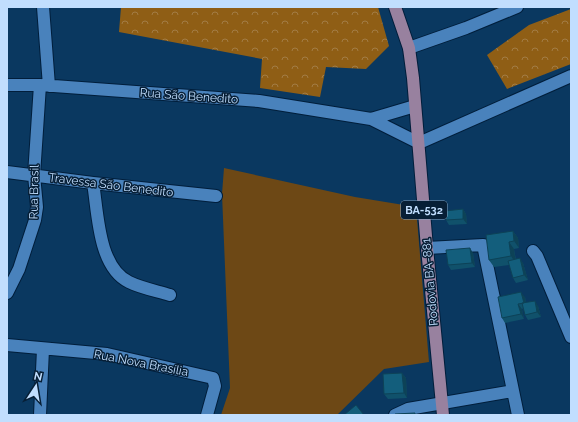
<svg xmlns="http://www.w3.org/2000/svg" width="578" height="422" viewBox="0 0 578 422" font-family="Raleway,sans-serif">
<style>
.green{fill:#6d4815}
.forest{fill:url(#forest-crowns)}
.lines{fill:none;stroke-linecap:round;stroke-linejoin:round}
.minor-casing{stroke:#011e3b;stroke-width:14}
.major-casing{stroke:#011e3b;stroke-width:14}
.minor{stroke:#4982bc;stroke-width:12}
.major{stroke:#98819f;stroke-width:12}
.wall{fill:#10516b}
.shaded-wall{fill:#0d4257}
.building{fill:#135e7c;stroke:#0d4257}
.labels{text-anchor:middle;stroke-width:3;stroke-linejoin:round;paint-order:stroke}
.shield{fill:#071f36;stroke:#89a5c2;stroke-width:1}
.shield-label{font-size:11px;font-weight:bold;fill:#c1defe}
.street-label{font-size:12px;fill:#c1defe;stroke:#071f36}
</style>
<defs>
<pattern id="forest-crowns" width="20" height="18" patternUnits="userSpaceOnUse"><rect width="20" height="18" fill="#8f5e15"/><path d="M2 6a3 3 0 1 1 6 0M12 15a3 3 0 1 1 6 0" fill="none" stroke="#a27c44"/></pattern>
</defs>
<rect width="100%" height="100%" fill="#0a3860"/>
<!-- green -->
<path class="green" d="M224 168 355 197 416 207 429 362 384 369 337 415H221L230 388 222 194Z"/>
<!-- forest -->
<path class="forest" d="M121 7H378L389 46 366 69 326 67 320 97 260 88 262 59 119 32Z
M571 9V64L507 89 487 55 529 25Z"/>
<g class="lines">
<!-- minor casing -->
<g class="minor-casing">
<path id="minor" d="M43 7 49 86
M409 48 466 28 517 7
M7 85H40L259 101 371 119 419 143 571 76
M371 119 415 106
M7 172 93 183 216 196
M93 183C98 213 98 267 129 282 141 288 157 291 170 295
M427 248 483 245 518 415
M533 251 537 256 571 337
M7 293 19 269 35 220 37 207 34 175 40 85
M7 345 107 354 213 378 215 386 207 415
M40 415 43 349
M395 415 408 409 513 391"/>
</g>
<!-- major casing -->
<g class="major-casing">
<path id="major" d="M395 7 409 48 413 78 427 248 443 415"/>
</g>
<!-- minor -->
<use href="#minor" class="minor"/>
<!-- major -->
<use href="#major" class="major"/>
</g>
<!-- wall -->
<path class="wall" d="M463 209 466 214 467 224 449 225 446 220Z
M513 231 518 238 519 248 514 249 516 260 523 263 528 280 516 283 513 278 509 265 494 267 489 260Z
M473 253 475 267 451 270 448 265Z
M525 297 526 303 538 306 541 317 528 320 525 315 524 308 522 309 524 319 505 323 502 318Z
M402 373 406 378 407 398 388 399 384 394Z"/>
<!-- shaded-wall -->
<path class="shaded-wall" d="M463 209 466 214 467 224 463 219Z
M513 231 518 238 519 248 514 241Z
M509 242 514 249 516 264 511 256Z
M470 248 473 253 475 267 472 263Z
M520 258 523 263 528 280 524 275Z
M521 292 525 297 527 308 524 303Z
M535 301 538 306 541 317 537 312Z
M518 304 522 309 524 319 521 314Z
M402 373 406 378 407 398 404 393Z"/>
<!-- building -->
<path class="building" d="M463 209V219L446 220 445 211Z
M513 231 514 241 509 242 511 256 489 260 486 235Z
M470 248 472 263 448 265 446 250Z
M520 258 524 275 513 278 508 261Z
M521 292 524 303 518 304 521 314 502 318 498 297Z
M535 301 537 312 525 315 522 303Z
M402 373 404 393 384 394 383 374Z
M356 405 364 415H344Z
M415 413V415H395V414Z"/>
<g class="labels">
<!-- shield labels -->
<rect class="shield" x="401" y="201" width="46" height="18" rx="3"/>
<g class="shield-label">
<text x="424" y="214">BA-532</text>
</g>
<!-- street labels -->
<g class="street-label">
<text transform="translate(189 96) rotate(4)" y="4">Rua São Benedito</text>
<text transform="translate(111 185) rotate(7)" y="4">Travessa São Benedito</text>
<text transform="translate(34 192) rotate(-89)" y="4">Rua Brasil</text>
<text transform="translate(430 282) rotate(-95)" y="4">Rodovia BA-881</text>
<text transform="translate(141 363) rotate(11)" y="4">Rua Nova Brasília</text>
</g>
</g>
<!-- border -->
<rect width="578" height="422" fill="none" stroke="#c1defe" stroke-width="16"/>
<!-- north arrow -->
<g transform="translate(36 386) rotate(12)" stroke="#071f36" stroke-width="3" paint-order="stroke">
<path d="M0-3L7 15L0 10L-7 15Z" fill="#c1defe"/>
<text y="-6" font-size="11" font-weight="bold" text-anchor="middle" fill="#c1defe">N</text>
</g>
</svg>
